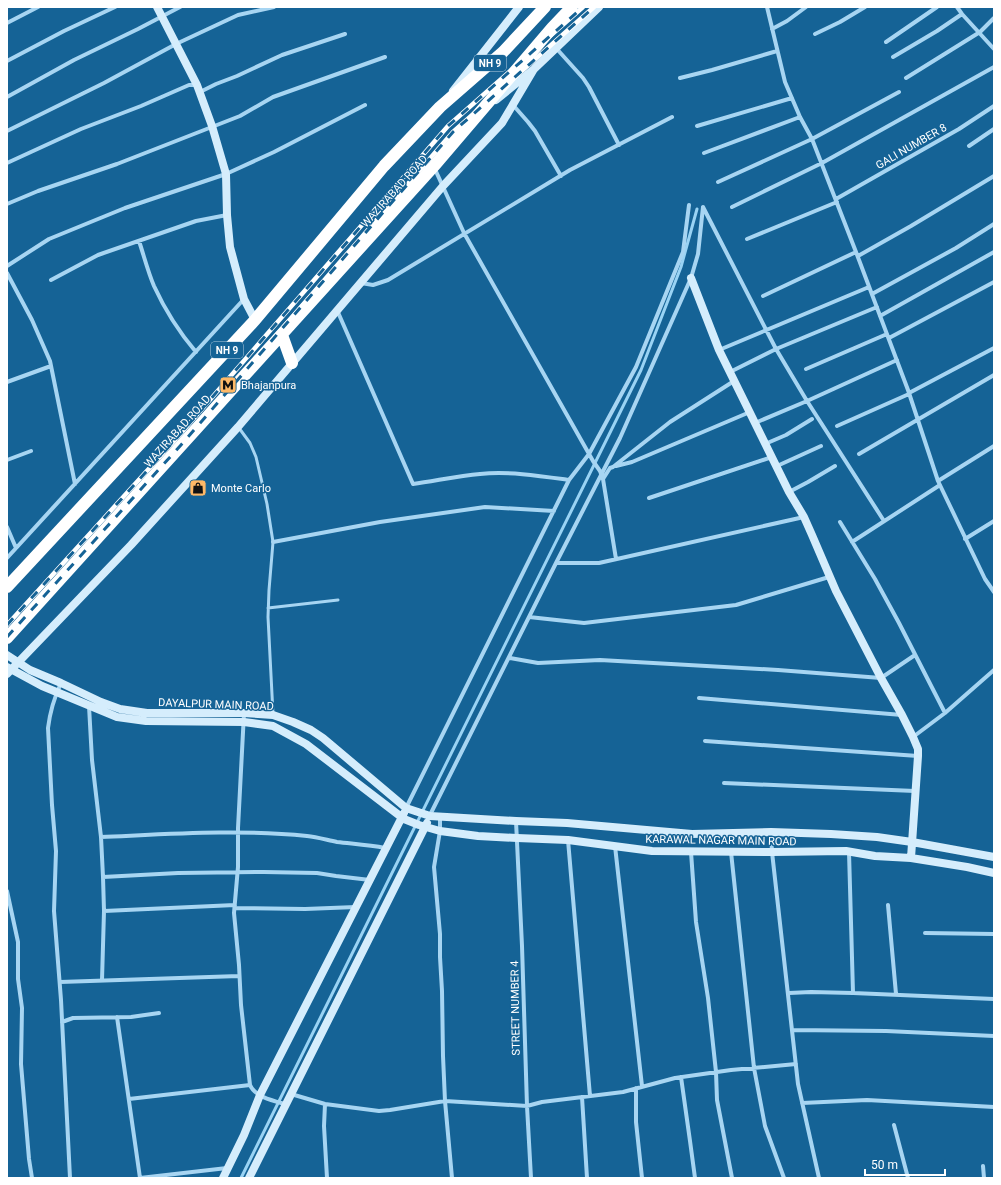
<svg xmlns="http://www.w3.org/2000/svg" width="1001" height="1185" viewBox="0 0 1001 1185" font-family="Roboto,sans-serif">
<style>
.lines{fill:none;stroke-linecap:round;stroke-linejoin:round}
.stream{stroke:#99d3f4;stroke-width:3}
.lane{stroke:#a7d5f2;stroke-width:3}
.street{stroke:#a7d5f2;stroke-width:4}
.secondary{stroke:#d5edfc;stroke-width:8}
.highway{stroke:#fff;stroke-width:12}
.rail-casing{stroke:#fff;stroke-width:4.5}
.rail{stroke:#156396;stroke-width:3;stroke-dasharray:9;stroke-linecap:butt}
.labels{text-anchor:middle;stroke-width:3;stroke-linejoin:round;paint-order:stroke}
.shield{fill:#156396;stroke:#b9d0e0;stroke-width:1}
.shield-label{font-size:10px;font-weight:bold;fill:#fff}
.street-label{font-size:11px;fill:#fff;stroke:#156396}
.poi-label{font-size:11px;fill:#fff;stroke:#156396;text-anchor:start}
</style>
<rect width="100%" height="100%" fill="#156396"/>
<g class="lines">
<!-- stream -->
<path class="stream" d="M241 1178 641 370 681 267 697 209"/>
<!-- lane -->
<path class="lane" d="M239 428 250 443 256 457 267 504 273 542 269 590 268 617 273 714
M268 608 338 600"/>
<!-- street -->
<path class="street" d="M767 7 785 82 800 117 812 139 856 252 908 390 938 481 985 579 994 592
M957 7 962 14 994 49
M7 23 38 7
M772 29 787 21 806 7
M815 34 840 22 865 7
M886 42 937 7
M556 48 583 78 589 87 619 145
M893 57 937 31 962 14
M7 61 64 31 115 7
M680 78 712 70 777 51
M906 78 980 32 994 18
M200 92 216 84 237 76 282 55 345 34
M7 97 74 60 138 29 180 7
M513 105 528 122 535 131 561 176
M697 126 792 98
M7 131 104 83 176 44 238 15 274 7
M969 146 994 129
M704 153 800 117
M7 163 81 129 141 106 189 85H197
M434 167 464 233 593 461 600 471 603 479 616 559
M718 182 812 139 899 92
M836 199 959 129 994 106
M7 204 38 191 117 164 240 116 273 97 385 57
M703 207 776 349 807 401 884 521
M732 207 822 163 994 67
M747 239 837 202
M139 241C144 256 148 272 154 286 165 310 179 332 196 352
M858 256 911 226 994 176
M7 266 49 239 125 208 226 174 274 152 365 105
M7 273 32 320 50 361 75 484
M51 280 98 255 196 221 227 215
M361 283 373 285 388 280 570 170 672 117
M872 294 956 248 994 224
M763 296 856 252
M337 310 413 484C435 481 458 476 480 474 509 471 541 476 569 480
M880 316 994 252
M889 338 994 282
M719 350 869 287
M806 369 887 334
M730 372 776 349 877 307
M7 382 51 366
M909 393 994 348
M755 423 807 401 897 360
M837 426 909 394
M765 444 786 435 812 419
M859 454 994 375
M7 460 31 451
M616 466 632 462 750 412
M777 466 821 446
M603 479 610 468 613 467 670 422 734 381
M938 481 994 446
M789 492 808 482 835 466
M649 498 772 457
M840 522 875 579 899 623 945 713
M7 527 16 548
M965 539 994 521
M273 542 380 522 485 507 554 511
M852 542 940 485
M7 558 244 299
M556 563H599L804 517
M529 617 584 623 736 605 829 577
M510 658 538 663 600 660 778 670 881 678 915 655
M61 683C54 698 50 712 48 728L52 805 56 851 54 911 61 1000 70 1178
M699 698 902 715
M89 706 92 760 101 837 103 877 104 911 102 980
M244 713 238 828V867L234 913 239 965 241 1005 250 1085C255 1097 274 1101 285 1104
M913 737 945 713 994 670
M705 741 918 756
M724 783 915 791
M406 808 569 480 589 454 636 367 683 252 689 205
M430 815 556 563 620 438 691 278 698 254 703 207
M440 817V831L434 867 440 934V957L442 991 443 1056 445 1101 452 1178
M516 821 522 946 527 1106 531 1178
M771 832 772 852 798 1084 819 1178
M101 837C170 834 239 829 307 836 317 837 327 840 337 842 354 844 369 845 385 848
M568 840 590 1096
M615 846 642 1086
M691 852 696 922 708 998 716 1072 717 1100 732 1178
M731 852 754 1068 765 1126 784 1178
M849 852 853 993
M103 877 178 873 264 872 317 873 336 876 370 880
M7 891 18 942V979L22 1008 21 1064 29 1159 32 1178
M888 905 896 994
M235 908 305 909 356 907
M104 911 235 905
M925 933 994 934
M60 982 239 976
M789 993 811 992 853 993 994 999
M117 1017 140 1178
M62 1022 73 1018 131 1017 159 1013
M792 1030 886 1031 994 1036
M681 1077 690 1141 695 1178
M636 1088V1122L642 1178
M291 1094 325 1104 379 1111 390 1110 445 1101 527 1106 542 1102 623 1092 675 1078 731 1070 796 1064
M582 1097 587 1178
M129 1099 250 1085
M802 1103 867 1100 994 1107
M325 1104 324 1126 327 1178
M894 1125 908 1178
M983 1166 984 1178
M140 1178 227 1168"/>
<!-- secondary -->
<path class="secondary" d="M157 7 197 85 212 126 226 174 227 215 230 247 244 299 255 320
M453 91 519 7
M496 100 534 69 599 7
M691 278 719 350 789 492 804 517 812 535 836 591 881 678 902 715 913 737 918 749V756L911 858
M7 655 30 670 61 683 101 702 120 709 147 713H244L273 715 293 722 311 730 323 738 406 808 430 816 516 821 567 823 692 834 771 832 831 834 877 837 912 842 994 857
M7 667 42 686 117 717 146 721 244 722 273 726 306 744 404 819 419 825 440 831 478 836 517 838 568 840 652 851 772 852 846 851 875 856 911 858 967 867 994 873
M7 674 131 545 238 427 443 186 502 123 534 69
M223 1178 244 1135 260 1095 404 813
M249 1178 427 823"/>
<!-- highway -->
<path class="highway" d="M282 335 292 363
M7 587 255 320 384 166 440 107 503 52 545 7
M7 638 434 166 552 28 572 7"/>
<!-- rail casing -->
<g class="rail-casing">
<path id="rail" d="M7 625 175 440 448 126 583 7
M7 637 181 445 453 132 594 7"/>
</g>
<!-- rail -->
<use href="#rail" class="rail"/>
</g>
<!-- icons -->
<defs>
<g id="metro-square" transform="scale(0.9)"><rect x="-9" y="-9" width="18" height="18" rx="4" fill="#ffb967" stroke="#156396"/><path d="M-5.5 5V-5H-3L0 0L3-5H5.5V5H3V-.5L0 4L-3-.5V5Z" fill="#111"/></g>
<g id="shop-square" transform="scale(0.9)"><rect x="-9" y="-9" width="18" height="18" rx="4" fill="#ffb967" stroke="#156396"/><path d="M-5-2.5h2.3a2.7 3.5 0 0 1 5.4 0H5L5.5 6h-11ZM-1.5-2.5h3a1.5 2.3 0 0 0-3 0Z" fill="#111"/></g>
</defs>
<g fill-rule="evenodd">
<use href="#metro-square" x="228" y="385"/>
<use href="#shop-square" x="198" y="488"/>
</g>
<g class="labels">
<!-- shield labels -->
<g class="shield">
<rect x="474" y="55" width="32" height="16" rx="3"/>
<rect x="211" y="342" width="32" height="16" rx="3"/>
</g>
<g class="shield-label">
<text x="490" y="67">NH 9</text>
<text x="227" y="354">NH 9</text>
</g>
<!-- street labels -->
<g class="street-label">
<text transform="translate(911 146) rotate(-30)" y="4">GALI NUMBER 8</text>
<text transform="translate(394 191) rotate(-48)" y="4">WAZIRABAD ROAD</text>
<text transform="translate(177 431) rotate(-48)" y="4">WAZIRABAD ROAD</text>
<text transform="translate(216 704) rotate(2)" y="4">DAYALPUR MAIN ROAD</text>
<text transform="translate(721 840) rotate(1)" y="4">KARAWAL NAGAR MAIN ROAD</text>
<text transform="translate(515 1008) rotate(-91)" y="4">STREET NUMBER 4</text>
</g>
<!-- poi labels -->
<g class="poi-label">
<text x="241" y="389">Bhajanpura</text>
<text x="211" y="492">Monte Carlo</text>
</g>
</g>
<!-- border -->
<rect width="1001" height="1185" fill="none" stroke="#ffffff" stroke-width="16"/>
<!-- scale -->
<path d="M865 1169v6h80v-6" fill="none" stroke="#ffffff" stroke-width="2"/>
<text x="871" y="1169" font-size="12" fill="#ffffff" stroke="#156396" stroke-width="3" paint-order="stroke">50 m</text>
</svg>
